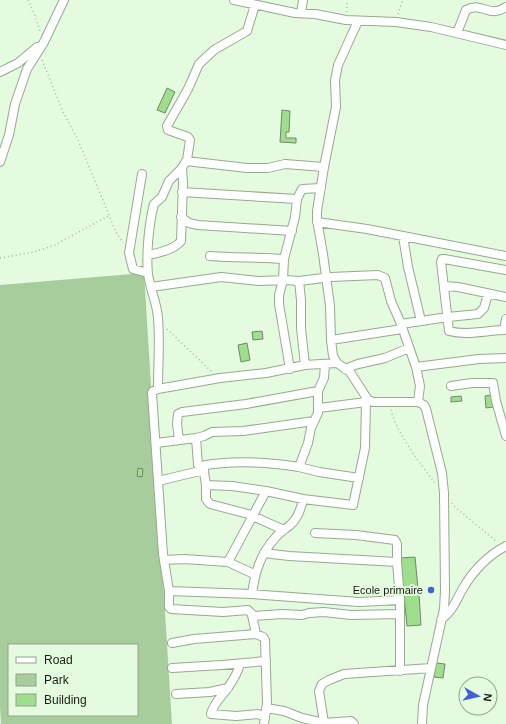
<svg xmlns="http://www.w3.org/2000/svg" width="506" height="724" viewBox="0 0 506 724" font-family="Helvetica,sans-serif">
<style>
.green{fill:#a8cd9d;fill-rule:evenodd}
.building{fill:#9fde8c;stroke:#73866d}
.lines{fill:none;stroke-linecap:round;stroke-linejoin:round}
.minor-casing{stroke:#95aa8f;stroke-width:10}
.path{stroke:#a7b8a2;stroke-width:1.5;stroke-dasharray:1 3;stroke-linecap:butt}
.minor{stroke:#fff;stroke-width:8}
.poi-dot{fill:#4261d4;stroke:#e5fbdf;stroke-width:1.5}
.labels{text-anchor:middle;stroke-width:4;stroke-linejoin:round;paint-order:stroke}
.poi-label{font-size:11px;fill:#171e14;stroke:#e5fbdf;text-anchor:end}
</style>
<rect width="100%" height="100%" fill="#e5fbdf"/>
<!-- green -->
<path class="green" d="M144 273 172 724H1L0 707V285ZM9 645H137V715H9Z"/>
<!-- building -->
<path class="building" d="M167 88 175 92 165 113 157 110Z
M282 110 290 111 289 132H286V138H296V143L280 142Z
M262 331 263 339 253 340 252 332Z
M247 343 250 360 241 362 238 345Z
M491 395 493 407 486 408 485 396Z
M461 396 462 401 451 402V397Z
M138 468 143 469 142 477 137 476Z
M415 557 418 588 403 590 401 558Z
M419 594 421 625 407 626 404 595Z
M436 663 445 664 443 678 434 677Z"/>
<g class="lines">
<!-- minor casing -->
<g class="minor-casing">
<path id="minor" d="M234 0 295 13 315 14 346 20 396 22 431 27 506 45
M301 13 303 0
M358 21 338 65 335 80 336 107 324 167 317 211V220L323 254 330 306 331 340 333 356 337 363 350 372 368 400 373 402H418L424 405 426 409 442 473 444 493 445 591 444 609 423 705 422 724
M457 33 466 10C484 1 488 19 506 7
M0 72 18 63 37 47
M187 160 190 140 188 137 168 130 167 126 188 89 199 64 214 50 247 31 255 5
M0 162 9 135 15 104 27 69 44 42 64 0
M324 167 285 164 268 168H247L186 161 182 168 169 181 162 197 154 204C149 223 146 254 148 274 150 289 157 303 158 318 160 342 158 365 158 389L220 378 266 373 305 365 337 363
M142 174 129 253 133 269 148 273
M182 192 297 199
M181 217 189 223 198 225 292 231
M317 222 367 229 506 256
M403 236 408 267 421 321
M148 255C159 253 175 249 181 241L183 183 182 168
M210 256C235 258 259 257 284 259
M506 270 444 259H442L441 262 449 331C467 336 488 330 506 330
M299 281 331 277 378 275 385 278 391 301 401 324 416 367 420 386 418 402
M444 286 458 287 506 297
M151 287 221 277 259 281 286 280 299 281 301 300V328L305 365
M401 324 448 317 478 314 484 308 488 294
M504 330 506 319
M331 340 402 329
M416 367 479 359 506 358
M290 369 279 304V295L283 280 284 259 295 217 297 199 302 189 321 188
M345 369 358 364 385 358 409 348
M451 386 472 383H493L496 401 506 436
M158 389 153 391 152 393 163 554 169 591V607L171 609 223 612 248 610 254 616 282 614 302 615 309 613 324 612 351 615 400 614
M319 408 366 402
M196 438 204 436 212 432 243 431 314 421
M179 440 177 424 178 414 182 412 246 404 318 391
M156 443 196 438 198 465 201 466C233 460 267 462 299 467L308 443 311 428 318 413V391L324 378 325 364
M203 466 206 485V499L210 504 248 514 284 530
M299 467 319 472 359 478
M158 481 204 470
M206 485 232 486 266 491
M315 533 356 535 395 540 397 544V562
M264 553 289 556 397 562 400 600
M164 560 184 559 228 562 254 574
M228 562 266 491 303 499 353 505 365 448 366 400
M169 591 252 594 359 602 400 600V671
M252 594C255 572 260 555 275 538 279 533 284 530 289 526 297 520 301 509 303 499
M252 615 256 634 263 637 265 640 267 703 264 724
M441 620C453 610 455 603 462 590 472 572 488 555 506 546
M172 643 194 639 256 634
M240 664C238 673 232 682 227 689 221 697 213 704 211 714L236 716 258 714 265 717
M172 668 222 665 266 661
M176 694 210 692 228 688
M266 708 284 711 302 718 324 723 319 691 322 684 329 680 344 674 431 668
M324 723 351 721 354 724"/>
</g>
<!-- path -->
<path class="path" d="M28 0 34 13 40 31
M347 12V0
M398 14 403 0
M42 60 63 112 78 140 116 232 123 243
M0 258 34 252 55 245 110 215
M167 329 212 372
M391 410C397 434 420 463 435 483
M452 503 456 508 497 542"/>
<!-- minor -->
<use href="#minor" class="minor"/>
</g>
<!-- markers -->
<circle class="poi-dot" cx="431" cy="590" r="4"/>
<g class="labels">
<!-- poi labels -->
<g class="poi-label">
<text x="423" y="594">Ecole primaire</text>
</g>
</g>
<!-- legend -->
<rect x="8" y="644" width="130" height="72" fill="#e5fbdf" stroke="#93a38e"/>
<rect x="16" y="657" width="20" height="6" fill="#ffffff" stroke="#93a38e"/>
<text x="44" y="664" font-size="12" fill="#171e14">Road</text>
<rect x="16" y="674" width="20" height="12" fill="#a8cd9d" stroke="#93a38e"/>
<text x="44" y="684" font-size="12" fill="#171e14">Park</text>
<rect x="16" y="694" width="20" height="12" fill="#9fde8c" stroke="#93a38e"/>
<text x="44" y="704" font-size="12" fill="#171e14">Building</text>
<!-- north arrow -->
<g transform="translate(478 696) rotate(98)"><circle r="19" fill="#e5fbdf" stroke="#93a38e"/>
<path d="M0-3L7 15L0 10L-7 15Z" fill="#4261d4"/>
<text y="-6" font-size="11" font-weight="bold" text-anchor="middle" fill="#171e14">N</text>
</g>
</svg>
